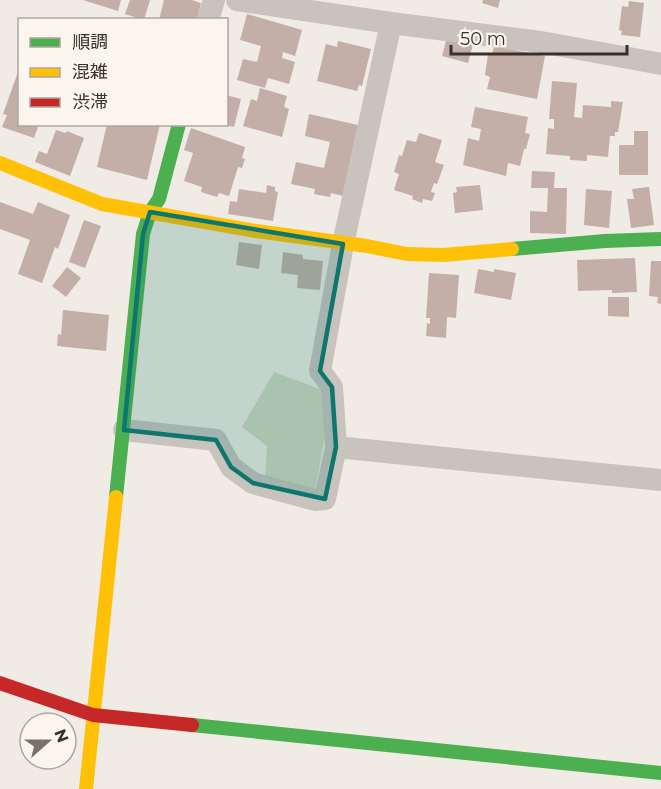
<svg xmlns="http://www.w3.org/2000/svg" width="661" height="789" viewBox="0 0 661 789" font-family="Montserrat,'Noto Sans JP',sans-serif">
<style>
.green{fill:#d1d6bf}
.building{fill:#c3afa7}
.lines{fill:none;stroke-linecap:round;stroke-linejoin:round}
.street{stroke:#c9c3be;stroke-width:22}
.fast{stroke:#4caf50;stroke-width:14}
.slow{stroke:#ffc107;stroke-width:14}
.jam{stroke:#c62828;stroke-width:14}
.marked{fill:#0f766e;fill-opacity:0.2;stroke:#0f766e;stroke-width:4.5;stroke-linejoin:round}
</style>
<rect width="100%" height="100%" fill="#f0ebe5"/>
<!-- green -->
<path class="green" d="M274 372 325 391V435L315 492 265 478 267 446 242 427Z"/>
<!-- building -->
<path class="building" d="M83 0H121L118 11Z
M130 0H150L144 20 125 14Z
M164 0H192L201 3 197 20H159Z
M483 0H500L498 8 482 3Z
M629 1 644 3 640 37 621 35 622 31 619 30 622 6 628 7Z
M247 14 302 30 295 56 283 52 282 58 295 62 289 84 268 78 265 88 237 80 243 59 257 62 261 46 240 40Z
M447 37 473 44 468 63 442 56Z
M338 41 371 49 362 86 359 85 357 91 317 81 326 44 337 47Z
M494 46 545 56 537 99 487 89 490 77 485 75 488 54 492 55Z
M19 69 20 124H39L34 138 2 127 7 115 3 114Z
M552 81 577 83 574 117 582 118 583 105 611 107V101L623 102 618 132H615V136H610L608 157 587 155V161L570 160V156L546 154 548 128 554 129V119H549Z
M260 88 287 96 284 107 289 109 282 137 243 126 251 99 257 101Z
M226 95 241 99 234 127 226 125Z
M475 107 528 117 525 133 530 134 526 149H524L520 166 508 163 506 176 463 165 468 138 479 141 481 129 471 127Z
M309 114 358 125 343 196 331 193 330 197 314 194 315 189 291 184 296 162 324 168 330 142 305 136Z
M107 124H160L147 180 97 167Z
M191 128 245 147 242 158 245 159 242 168 238 167 229 196 219 193 217 197 201 192 202 187 184 181 193 153 184 150Z
M56 130 66 133 67 131 84 138 70 176 35 162 39 151 47 154Z
M634 131H648V175H619V145H634Z
M419 133 442 140 435 162 444 165 437 184 434 183 431 192 435 193 432 201 423 199 422 203 412 199 413 196 394 190 399 174 394 172 399 155 402 156 407 140 416 142Z
M532 171 555 172 554 188H567L566 234 530 233V211L547 212 548 188H531Z
M267 185 275 187V191L278 192 273 221 228 214 230 201 237 202 239 189 266 193Z
M480 185 483 210 455 213 453 193 457 192 456 187Z
M649 187 654 225 631 228 627 199H634L632 189Z
M586 189 612 191 609 228 584 225Z
M0 202 33 214 38 202 70 215 58 249 55 247 42 283 18 274 30 240 0 229Z
M84 220 101 226 85 268 69 262Z
M239 242 262 245 259 269 236 265Z
M283 252 303 255V259L323 261 320 290 297 288 298 275 281 273Z
M635 258 637 292 612 293V290L578 291 577 260Z
M651 261H661V304L657 303 658 297 649 296Z
M67 267 81 278 66 297 52 286Z
M478 269 494 272V269L516 273 511 300 474 293Z
M429 273 459 275 456 318 447 317 446 338 426 336 427 323 430 324V318H426Z
M608 297H629V317L608 316Z
M63 310 109 315 106 351 57 346 58 334 61 335Z"/>
<g class="lines">
<!-- street -->
<path class="street" d="M237 0 391 23 541 42 661 64
M208 20 214 0
M124 430 216 440 231 467 253 483 315 500 325 499 336 447 661 480
M336 447 332 387 320 371 343 244 391 23"/>
<!-- fast -->
<path class="fast" d="M512 249 605 241 661 239
M116 497 143 234 150 212 159 199 179 124
M192 725 661 773"/>
<!-- slow -->
<path class="slow" d="M0 163 102 204 256 231 367 246 407 254 443 255 512 249
M86 789 116 497"/>
<!-- jam -->
<path class="jam" d="M0 683 93 715 192 725"/>
</g>
<!-- marked area -->
<path class="marked" d="M150 212 343 244 320 371 332 387 336 447 325 499 253 483 231 467 216 440 124 430 143 234Z"/>
<!-- legend -->
<rect x="18" y="18" width="210" height="108" fill="#fbf5ee" stroke="#aea6a0" stroke-width="1.5"/>
<rect x="30" y="38" width="30" height="9" fill="#4caf50" stroke="#aea6a0" stroke-width="1.5"/>
<text x="72" y="48" font-size="18" fill="#3b302b">順調</text>
<rect x="30" y="68" width="30" height="9" fill="#ffc107" stroke="#aea6a0" stroke-width="1.5"/>
<text x="72" y="78" font-size="18" fill="#3b302b">混雑</text>
<rect x="30" y="98" width="30" height="9" fill="#c62828" stroke="#aea6a0" stroke-width="1.5"/>
<text x="72" y="108" font-size="18" fill="#3b302b">渋滞</text>
<!-- north arrow -->
<g transform="translate(48 741) rotate(69)"><circle r="28" fill="#fbf5ee" stroke="#aea6a0" stroke-width="1.5"/>
<path d="M0-4.5L10 22L0 15L-10 22Z" fill="#7a716c"/>
<text y="-9" font-size="16" font-weight="bold" text-anchor="middle" fill="#3b302b">N</text>
</g>
<!-- scale -->
<path d="M451 45v9h176v-9" fill="none" stroke="#3b302b" stroke-width="3"/>
<text x="460" y="45" font-size="18" fill="#3b302b" stroke="#fbf5ee" stroke-width="4.5" paint-order="stroke">50 m</text>
</svg>
